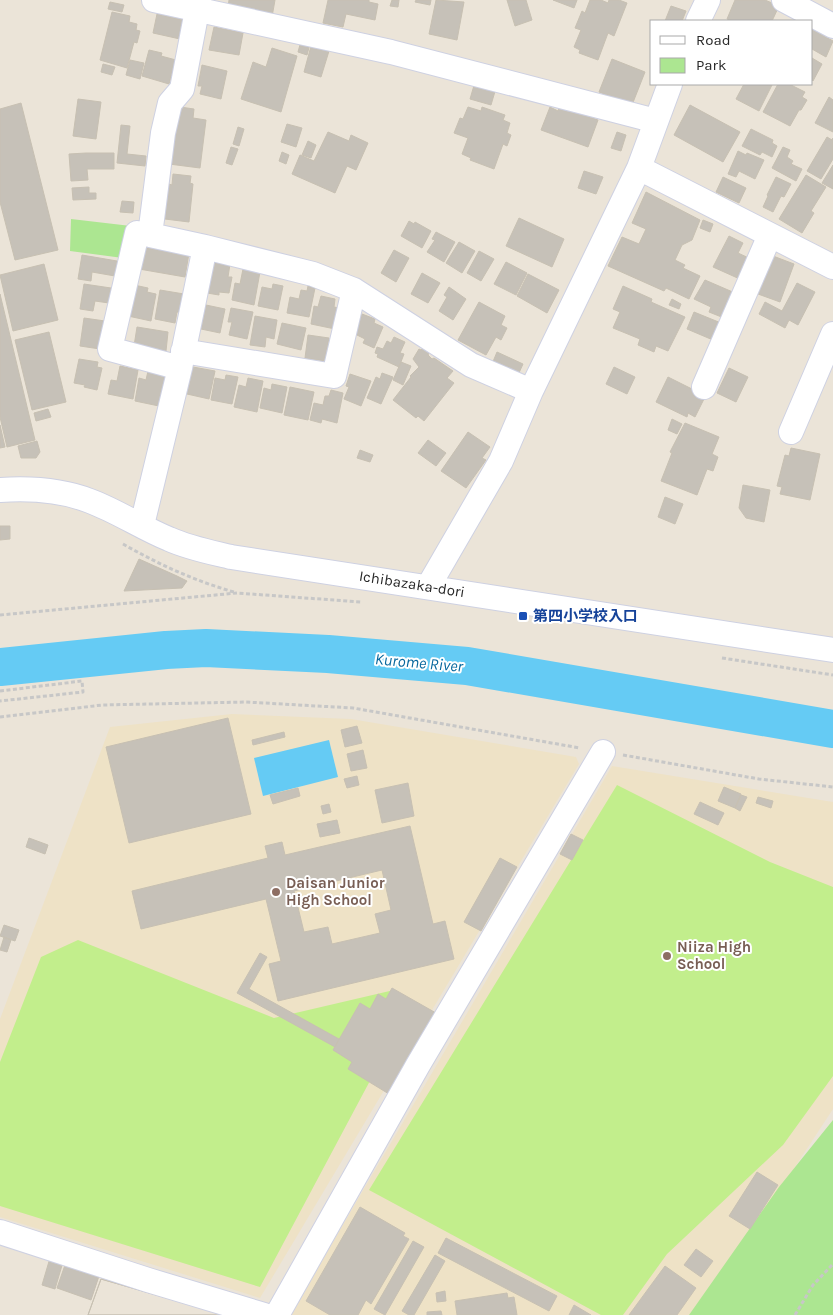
<svg xmlns="http://www.w3.org/2000/svg" width="833" height="1315" viewBox="0 0 833 1315" font-family="Karla,'Noto Sans JP',sans-serif">
<style>
.education{fill:#eee2c6}
.green{fill:#ace691}
.pitch{fill:#c2ee8c}
.water{fill:#65cbf4}
.lines{fill:none;stroke-linecap:round;stroke-linejoin:round}
.river{stroke:#65cbf4;stroke-width:38}
.building{fill:#c6c1b8;stroke:#c7c0b2;fill-rule:evenodd}
.minor-casing{stroke:#ced1e2;stroke-width:26}
.path{stroke:#c7c7c7;stroke-width:3;stroke-dasharray:4 2.5;stroke-linecap:butt}
.minor{stroke:#fff;stroke-width:24}
.transit-dot{fill:#1a4fb4;stroke:#fff;stroke-width:2}
.education-dot{fill:#8d6e63;stroke:#fff;stroke-width:2}
.labels{text-anchor:middle;stroke-width:4;stroke-linejoin:round;paint-order:stroke}
.street-label{font-size:15px;fill:#282828;stroke:#fff}
.transit-label{font-size:15px;font-weight:bold;fill:#164399;stroke:#fff;text-anchor:start}
.education-label{font-size:15px;font-weight:bold;fill:#785e54;stroke:#fff;text-anchor:start}
.water-label{font-size:16px;font-style:italic;fill:#07679d;stroke:#fff}
</style>
<rect width="100%" height="100%" fill="#ebe4d8"/>
<!-- education -->
<path class="education" d="M232 714 351 719 576 757 579 764 260 1298 0 1217V1019L110 727Z
M612 766 833 802V1109L713 1292 696 1315H290Z"/>
<!-- green -->
<path class="green" d="M71 219 131 226 123 258 70 251Z
M833 1120V1315H689L779 1187Z"/>
<!-- pitch -->
<path class="pitch" d="M617 785 770 862 833 887V1076L783 1145 667 1254 623 1315H601L369 1190Z
M78 940 274 1018 394 990 412 1002 260 1287 0 1206V1062L41 957Z"/>
<!-- water -->
<path class="water" d="M329 740 338 777 263 796 254 758Z"/>
<g class="lines">
<!-- river -->
<path class="river" d="M0 667 166 650 206 648 328 654 467 666 833 729"/>
</g>
<!-- building -->
<path class="building" d="M229 0H275L272 17 228 8Z
M328 0H369V2L378 4 375 20 346 14 343 27 323 23Z
M392 0H399L398 7 390 6Z
M416 0H431L430 5 415 2Z
M436 0 464 2 457 40 429 34Z
M507 0H526L532 20 515 26Z
M553 0H577L574 8Z
M590 0H601L608 3 609 0H619L627 3 614 36 608 33 598 60 579 53 580 50 574 47 581 30 575 28 582 11 585 13Z
M735 0H765L779 6 772 21H734L727 19Z
M110 2 124 5 122 12 108 9Z
M671 6 686 11 682 21H665Z
M112 12 130 16 129 22 137 24 136 30 140 31 137 43 134 42 127 68 100 60Z
M157 14 184 20 180 39 153 33Z
M214 27 243 33 239 55 209 50Z
M812 29 833 41 826 57 812 49Z
M301 41 310 44 307 55 298 52Z
M311 46 329 51 321 77 304 72Z
M272 48 297 56 281 112 241 99 253 62 266 67Z
M149 50 162 53 161 56 176 60 169 84 142 76Z
M812 58 822 64 813 81 812 80Z
M612 59 645 72 632 105 599 92Z
M130 60 144 63 140 79 126 75Z
M103 64 115 67 112 75 101 72Z
M202 65 227 71 221 99 200 94 202 86H198Z
M475 82 496 88 491 105 470 99Z
M744 84 772 85 759 111 736 99Z
M778 84H789L805 92 802 97 807 100 801 110H799L790 126 763 112Z
M829 97 833 100V132L815 123Z
M78 99 101 102 96 139 73 136Z
M21 103 58 250 15 260 0 202V109Z
M690 105 740 132 723 162 674 135Z
M560 106 598 120 588 147 541 130 550 107 558 111Z
M180 107 194 109 193 118 206 120 200 168 169 164 175 117Z
M468 107 481 111 482 107 505 115 503 120 510 123 507 133 511 135 507 146 503 144 494 169 470 160 471 158 462 154 468 138 454 133 460 118 463 119Z
M287 124 302 128 296 147 281 142Z
M121 125 130 126 127 154 146 156 145 166 117 163Z
M238 127 244 129 239 146 233 144Z
M751 129 773 140 772 143 777 146 772 157 762 152 760 155 742 146Z
M328 132 349 141 351 135 368 143 356 170 347 166 335 193 292 174 300 155 314 161Z
M617 132 626 135 621 151 611 148Z
M827 137 832 140 833 138V159L821 179 807 171Z
M308 141 316 145 311 158 302 155Z
M231 147 238 149 232 165 226 163Z
M783 147 790 150 787 157 793 161 791 164 802 169 796 181 772 168Z
M738 151 746 155 747 153 764 160 755 179 739 171 736 177 728 174Z
M282 152 289 155 286 164 279 161Z
M86 153H114V169H87L88 180 71 181 69 154Z
M833 165V189L822 183Z
M584 171 603 177 596 194 578 188Z
M173 174 191 176 190 183 193 184 189 222 165 219 169 184 172 185Z
M806 175 826 187 811 211 814 213 802 233 779 219Z
M723 177 746 188 739 203 716 192Z
M776 177 791 184 784 197 781 196 773 212 763 207 768 196 767 195Z
M89 187V193H96V199L73 200 72 188Z
M646 192 700 220 692 240 682 245 675 260 685 265 683 268 700 276 689 299 666 288 664 291 608 266 622 237 639 244 646 229 632 223Z
M122 201 134 202 133 213 120 212Z
M519 218 564 239 552 267 506 246Z
M703 220 713 224 710 232 700 228Z
M409 221 414 224 415 222 431 231 422 248 401 236Z
M436 232 455 242 444 262 427 252 435 240 432 239Z
M729 236 743 243 738 253 751 259 742 280 713 267Z
M459 242 475 251 462 273 446 263Z
M142 247 153 249V248L189 253 185 277 139 269Z
M394 250 409 258 396 282 381 273Z
M479 251 494 259 481 281 467 273Z
M82 255 117 261 115 276 92 272 91 281 78 279Z
M773 256 794 264 780 302 758 294Z
M212 261 230 264 228 277H232L229 293 219 292V295L207 293Z
M506 262 527 273 516 295 494 284Z
M44 264 58 320 13 331 0 275Z
M243 269 260 272 254 305 232 300 235 283 240 284Z
M422 273 440 283 428 303 411 294Z
M528 274 559 290 547 313 517 296Z
M705 280 735 293 724 318 709 312 711 307 694 299Z
M797 283 815 292 798 325 789 320 785 328 759 314 765 302 782 311Z
M84 284 111 288 109 303 95 301 93 311 80 309Z
M273 284 283 286 278 310 258 306 262 287 272 289Z
M134 285 148 288 147 292 156 294 151 321 128 316Z
M308 286 315 288 309 317 287 313 290 297 299 299 301 290 307 291Z
M623 286 652 299 651 302 685 317 668 351 656 346 654 352 638 345 640 339 613 328 620 312 613 309Z
M449 287 466 299 453 320 439 311 447 297 444 295Z
M160 290 184 294 181 312H177L175 323 155 319Z
M0 294 35 440 7 447 0 417Z
M321 296 335 299 334 307 339 308 335 329 311 324 314 306 318 307Z
M672 299 681 304 679 309 669 305Z
M479 302 505 316 501 325 507 328 501 340 496 337 486 355 458 340Z
M206 305 225 309 220 333 201 329Z
M231 308 253 312 247 339 229 335 232 322H228Z
M694 312 721 323 713 340 687 329Z
M362 314 375 319 374 323 383 327 374 348 363 343 365 339 355 334Z
M255 316 277 320 274 339 266 337 265 347 250 345Z
M84 318 105 321 100 349 80 346Z
M282 323 306 328 301 350 277 344Z
M137 327 168 332 166 351 134 346Z
M49 332 66 402 32 410 15 340Z
M308 335 329 338 325 361 305 358Z
M394 337 405 342 400 353 404 354 399 367 377 357 378 354 375 353 377 347 383 349 387 341 391 343Z
M424 348 430 351 428 355 432 359 434 358 453 371 447 378 454 383 424 421 418 416 416 418 393 400 411 377 410 376 419 367 413 359 419 349 421 350Z
M497 352 523 364 518 375 492 364Z
M79 359 98 362 97 367 102 368 97 390 84 387 85 385 74 383Z
M401 362 411 366 403 385 393 380Z
M120 366 138 370 133 399 108 394 111 380 117 381Z
M193 367 215 371 209 399 187 394Z
M614 367 635 377 627 394 606 384Z
M729 368 748 377 736 402 717 393Z
M148 371 166 375 159 406 135 401 139 378 146 380Z
M382 373 393 377 381 404 367 398 376 377 380 379Z
M350 374 371 381 361 406 344 399 349 387 346 386Z
M226 375 238 377 232 404 211 400 215 378 225 380Z
M668 377 698 392 696 395 704 399 695 417 688 413 687 417 656 402Z
M248 378 263 381 257 412 234 407 239 385 246 387Z
M272 384 287 387 282 413 260 408 264 388 271 390Z
M290 387 314 392 308 420 284 415Z
M331 390 343 393 337 423 322 419 321 423 310 420 314 403 323 405 325 396H329Z
M48 409 51 417 36 421 34 413Z
M672 419 682 424 677 434 668 430Z
M685 423 719 437 712 454 718 457 713 471 707 469 697 495 661 481 672 453 670 452Z
M0 425 5 447 0 448Z
M468 432 490 447 482 458 486 460 466 488 441 471Z
M428 440 446 453 436 466 418 453Z
M37 441 40 452 36 458H21L18 446Z
M791 448 820 454 810 500 780 494 782 487 777 486 785 455 789 456Z
M360 450 373 455 370 462 357 458Z
M743 485 770 490 764 522 746 518 739 508Z
M665 497 683 504 675 524 658 517Z
M0 526H10V539L0 540Z
M139 559 177 576 187 581 182 588 124 591Z
M228 718 251 814 129 843 106 747Z
M357 726 362 743 345 747 341 730Z
M284 732 285 737 253 745 252 740Z
M363 750 367 768 351 771 347 754Z
M357 776 359 785 347 788 344 779Z
M408 783 414 816 382 823 375 790Z
M724 787 741 794 735 808 718 801Z
M298 788 300 796 273 804 270 795Z
M741 795 747 797 740 811 735 808Z
M758 797 773 801 771 808 756 803Z
M700 802 724 813 718 825 694 814Z
M329 804 331 812 323 814 321 806Z
M337 820 340 833 320 837 317 824Z
M410 826 433 924 445 921 454 959 278 1001 269 964 281 961 266 899 141 929 132 891 268 858 265 846 282 842 285 855ZM382 870 391 910 375 914 380 933 332 944 328 927 304 932 294 891Z
M571 834 583 840 572 860 560 854Z
M29 838 48 845 45 854 26 847Z
M500 858 517 867 481 931 464 922Z
M4 925 19 930 15 941 0 936Z
M4 937 11 940 7 952 0 950Z
M260 953 267 957 249 989 339 1039 335 1047 237 993Z
M392 988 436 1013 389 1094 348 1069 352 1062 333 1050 360 1003 370 1009 378 994 386 999Z
M757 1172 778 1185 750 1229 729 1216Z
M360 1207 405 1233 403 1236 409 1239 371 1304 366 1300 358 1315H330L306 1301Z
M446 1238 557 1296 549 1311 438 1253Z
M413 1241 424 1247 385 1315 374 1309Z
M696 1249 713 1261 701 1277 684 1265Z
M435 1255 445 1261 414 1315H409L402 1311Z
M50 1258 63 1262 55 1289 42 1285Z
M65 1265 99 1276 91 1300 57 1288Z
M665 1266 696 1288 677 1315H629Z
M101 1279 225 1315H88Z
M101 1279 226 1315H88Z
M445 1291 446 1301 437 1302 436 1293Z
M507 1293 508 1298 514 1297 517 1315H457L455 1301Z
M574 1305 591 1315H569Z
M441 1311 442 1315H427V1312Z"/>
<g class="lines">
<!-- minor casing -->
<g class="minor-casing">
<path id="minor" d="M154 0 391 52 656 121
M784 0 833 26
M698 21 708 0
M639 168 833 267
M150 235 205 247 313 274 354 290 471 365 531 391
M183 351 334 376 354 290
M180 368 110 349 137 233 150 235 163 133 170 103 182 89 199 0
M704 387 770 235
M791 432 833 334
M0 490C30 488 62 490 90 501 117 511 142 528 169 539 189 548 210 552 231 557L833 650
M142 525 180 368 205 247
M428 587 501 461 531 391 639 168 670 84
M0 1232 148 1280 264 1315
M277 1315 418 1065 603 752"/>
</g>
<!-- path -->
<path class="path" d="M123 544C158 564 195 581 234 592
M0 615 237 593 361 602
M722 658 833 675
M0 691 82 681 83 692 0 701
M0 717 102 705 246 702 353 708 580 748
M623 755 759 779 833 787
M795 1315 813 1285 833 1264"/>
<!-- minor -->
<use href="#minor" class="minor"/>
</g>
<!-- markers -->
<rect class="transit-dot" x="518" y="611" width="10" height="10" rx="2.5"/>
<g class="education-dot">
<circle cx="276" cy="892" r="5"/>
<circle cx="667" cy="956" r="5"/>
</g>
<g class="labels">
<!-- street labels -->
<g class="street-label">
<text transform="translate(412 584) rotate(9)" y="5">Ichibazaka-dori</text>
</g>
<!-- transit labels -->
<g class="transit-label">
<text x="533" y="621">第四小学校入口</text>
</g>
<!-- education labels -->
<g class="education-label">
<text x="286" y="888">Daisan Junior<tspan x="286" dy="17">High School</tspan></text>
<text x="677" y="952">Niiza High<tspan x="677" dy="17">School</tspan></text>
</g>
<!-- water labels -->
<g class="water-label">
<text transform="translate(419 662) rotate(5)" y="6">Kurome River</text>
</g>
</g>
<!-- legend -->
<rect x="650" y="20" width="162" height="65" fill="#ffffff" stroke="#a9a9a9"/>
<rect x="660" y="36" width="25" height="8" fill="#ffffff" stroke="#a9a9a9"/>
<text x="696" y="45" font-size="15" fill="#282828">Road</text>
<rect x="660" y="58" width="25" height="15" fill="#ace691" stroke="#a9a9a9"/>
<text x="696" y="70" font-size="15" fill="#282828">Park</text>
</svg>
